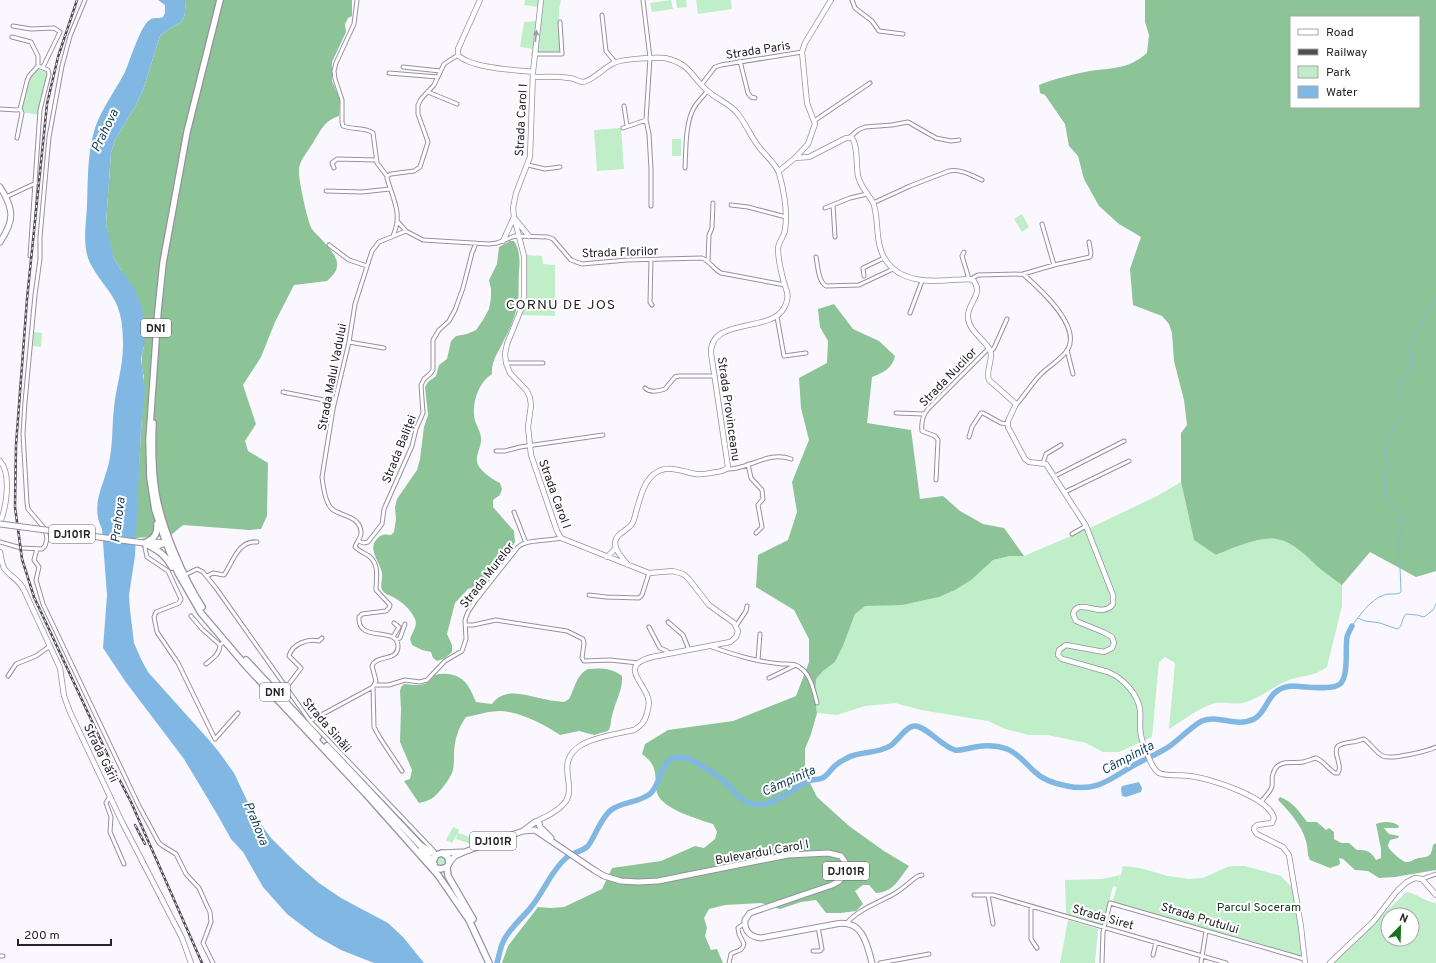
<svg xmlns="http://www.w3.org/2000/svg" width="1436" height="963" viewBox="0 0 1436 963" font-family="Overpass,sans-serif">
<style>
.green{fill:#bfeec8;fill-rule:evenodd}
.forest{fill:#8cc397;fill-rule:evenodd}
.water{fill:#81b8e3}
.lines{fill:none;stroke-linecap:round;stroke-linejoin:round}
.stream{stroke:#81b8e3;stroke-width:1}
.river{stroke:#81b8e3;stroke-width:5.5}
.street-casing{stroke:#9890a0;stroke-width:5}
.secondary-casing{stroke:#9890a0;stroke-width:6}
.primary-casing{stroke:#9890a0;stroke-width:7}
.highway-casing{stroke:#9890a0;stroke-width:8}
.street{stroke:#fff;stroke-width:3}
.secondary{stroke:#fff;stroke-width:4.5}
.primary{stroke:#fff;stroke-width:5}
.highway{stroke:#fff;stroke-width:5.5}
.rail-casing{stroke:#4f4c52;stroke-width:2.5}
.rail{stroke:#fff;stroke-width:1;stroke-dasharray:3;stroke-linecap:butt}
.primary-bridge-casing{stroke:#9890a0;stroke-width:7;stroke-linecap:butt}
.primary-bridge{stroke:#fff;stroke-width:5}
.oneway{fill:#9d9c9f}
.labels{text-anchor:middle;stroke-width:4;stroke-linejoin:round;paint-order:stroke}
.shield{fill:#fff;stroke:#676569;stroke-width:1}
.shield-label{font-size:11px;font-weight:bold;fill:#262329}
.street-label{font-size:12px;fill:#262329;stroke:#fff}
.park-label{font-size:12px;fill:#0e381b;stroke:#fff}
.water-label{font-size:13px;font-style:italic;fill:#153f5c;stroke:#fff}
.quarter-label{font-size:14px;letter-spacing:1px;fill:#262329;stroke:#fff}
</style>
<rect width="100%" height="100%" fill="#fbf7ff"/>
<!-- green -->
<path class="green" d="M525 0H539L538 7 524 5Z
M542 0H561L559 10 560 53H535Z
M671 0 673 9 652 12 650 3Z
M676 0H686L687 7 677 8Z
M696 0H731L732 9 698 14Z
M536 21 533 49 520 47 524 22Z
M37 69 47 72 39 115 21 112 29 77Z
M621 128 624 169 597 171 594 130Z
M672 139H681V156H672Z
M1022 214 1029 227 1022 232 1014 219Z
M526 255 542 256 543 264 555 265V316L522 315 527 297Z
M34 332 42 333 41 347 33 346Z
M1181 482 1194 540 1216 555C1230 549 1261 536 1276 539 1294 542 1306 556 1319 568 1326 574 1334 579 1342 585V606L1327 667C1314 677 1301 675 1287 681 1272 687 1259 699 1243 703 1233 705 1222 701 1212 704 1197 709 1182 721 1169 729L1175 663 1165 657 1159 662 1152 737 1119 752H1103L1086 743 1048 735H1029L1005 729 988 721 921 710 895 703 865 706 837 715 817 713 815 699 816 679 823 671 835 662 843 646 855 614 865 605H903L939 597 955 590 993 560 1009 556H1024L1092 527 1157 496Z
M453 827 459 830 458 833 473 838 471 844 456 839 458 833 452 843 446 840Z
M435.5 861a5.5 5.5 0 1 1 11 0a5.5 5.5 0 1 1-11 0Z
M1123 866 1140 868 1168 876 1189 879 1203 878 1227 867 1233 866H1245L1281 876 1295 891 1304 959 1112 903 1117 887 1113 886 1103 925 1066 914 1065 880 1103 879 1120 875 1117 886 1121 874Z
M1407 892C1418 894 1425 902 1436 903V963H1334L1386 911ZM1388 915H1412V939H1388Z
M1068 920 1098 929 1095 963H1060Z"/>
<!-- forest -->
<path class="forest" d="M185 0H352V16L348 18 345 24 346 32 332 62V81L340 99 339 116C324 121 321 130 313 143 308 151 299 161 299 170 298 178 308 224 312 229 319 238 339 254 337 266 337 272 331 277 327 281L294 285 275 322 261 357 243 385 256 424 245 441 248 451 268 463 267 516 261 529 249 530 183 525 170 536 135 538 144 377C141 366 141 358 144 346L121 270 114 258 110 244 106 224 107 209 111 153 115 140 136 105 143 90 160 36C176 20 187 30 185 0Z
M1145 0H1436V571L1416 577 1370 552 1342 585C1334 579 1326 574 1319 568 1306 556 1294 542 1276 539 1261 536 1230 549 1216 555L1194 540 1181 482V433L1187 425 1184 400 1174 361 1172 333 1169 324 1162 316 1133 305 1130 269 1141 237 1119 224 1099 206 1084 179 1078 156 1069 146 1065 124 1045 95 1040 93 1039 85C1053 79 1074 74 1090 71 1112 68 1129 69 1147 53L1149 35 1145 22ZM1291 17H1419V107H1291Z
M510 241H514C520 249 520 262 519 271 518 284 520 298 516 311 513 321 509 331 504 340 499 352 491 360 492 374 478 383 471 404 475 421 477 426 481 433 481 438 482 447 474 457 478 465 483 473 492 479 500 483L502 489 500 495 493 500V507L514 531 515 542 503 562 490 577 478 586 468 589 455 603 447 634 452 645V652L445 658 437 661 433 658 431 652 422 650 412 645 410 639C412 632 418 626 415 619 410 608 401 601 391 596 388 595 385 594 383 591 379 587 383 579 382 573 380 562 367 549 377 539 381 534 385 534 391 535L394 532 396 519 395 507 397 499 417 470 420 459 424 427 428 415 425 387 428 382 436 376 439 365 447 359 451 341 456 336 467 334 476 330 483 320 489 309 491 298V289L489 280 497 264 499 247Z
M834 304 853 329 879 341 895 356C892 369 884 372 872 377L867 423 911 430 920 499 943 496 960 511 983 524 1004 528 1024 556H1009L993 560 971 580 955 590 939 597 903 605 865 606 855 614 843 646 835 662 823 671 816 679 815 699 817 713 811 734 805 749V765L809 781 817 797 849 826 884 851 909 866C899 879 894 892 876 893L869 885H863L855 891 863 904 856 911 841 913H826L816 900 801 902 780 909 761 903 725 905 709 909 704 918 707 928 705 936 711 950 717 949 723 963H502L508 946 538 907 551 908 564 907 602 889 612 868 661 861 695 846 704 848 715 839 717 832 713 824C698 819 662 809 657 793 656 790 656 786 656 783 655 768 654 763 642 754L645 744 668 730 733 721 796 696 809 662V639L794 610 756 587 758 555 788 540 797 512 792 482 809 440 801 408 799 378 827 363 828 341 820 327 818 309Z
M588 669C600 668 612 668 622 676 623 690 615 702 612 716 610 722 612 725 608 731L594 735 579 731 560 735C546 725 518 711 500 711 489 711 477 715 466 717 458 728 454 741 454 755 454 759 454 765 453 770 451 778 438 795 431 799 428 801 422 802 419 803L404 781 410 779 412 770 400 742 401 709 400 691 401 687 404 684C419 685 425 688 435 675 445 672 458 674 465 682 470 687 473 696 476 702L492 704C503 688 522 694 539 698 547 700 555 701 564 702L569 699C575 688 576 675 588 669Z
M1280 797C1293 802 1299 811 1307 822H1317L1326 830 1329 828 1334 832V839L1341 843H1349L1357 850C1367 850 1371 851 1376 860L1381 858V849L1376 824C1382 821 1394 821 1399 826L1398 828H1384L1389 834 1399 836 1398 838 1390 840C1389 843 1388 844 1388 846 1389 850 1403 863 1407 862 1412 862 1415 858 1419 858 1430 857 1431 856 1433 845L1436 843V870L1395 877 1379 878 1368 871 1355 870 1343 859 1339 858 1340 863 1339 865 1330 868 1310 860C1307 854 1308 848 1306 841 1302 826 1290 812 1279 801L1278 799Z"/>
<!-- water -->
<path class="water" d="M158 0H185C187 30 176 20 160 36L143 90 136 105 115 140 111 153 106 224 114 258 121 270 134 288 142 307 145 328 144 346 141 359 145 389 141 429 135 556 129 595 130 610 134 643 141 659 148 672 209 740 219 752 234 773 253 813 271 838 296 863 319 883 341 898 388 923 403 937 424 963H374L341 950 316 936 287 914 263 887 243 852 231 839 217 814 184 759 125 681 103 648 107 595 102 529C89 503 106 483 110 457 113 440 112 424 114 408 116 387 123 367 123 345 123 331 122 314 115 301 108 288 97 277 90 263 82 246 86 224 87 206 88 181 87 153 95 128 102 108 115 91 125 72 130 61 141 23 151 19 154 17 159 19 163 17L165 13V5Z
M1139 782 1142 788 1141 792 1126 797 1122 796 1121 789 1122 786Z"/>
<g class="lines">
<!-- stream -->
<path class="stream" d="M1358 618 1365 621 1380 623 1397 629C1403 627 1401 619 1406 614L1417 615 1424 617 1433 610 1436 604
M1352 626C1359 616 1371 599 1384 595 1389 593 1395 595 1400 593L1401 591 1399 544 1403 517 1396 508 1386 499 1384 493V479L1388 467V459L1384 452 1387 439 1398 422 1397 396 1401 382 1413 365 1412 357 1407 347 1421 326 1430 305 1436 298"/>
<!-- river -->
<path class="river" d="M497 963C499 956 500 949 503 942 509 928 523 918 532 906 544 891 551 871 566 858 573 852 582 852 588 846 596 835 600 819 611 810 623 801 640 803 651 793 665 778 658 750 690 759 701 765 714 773 724 781 733 789 740 801 752 804 773 809 793 787 811 780 815 779 819 780 822 778 826 777 828 773 831 770 835 765 841 761 847 758 860 751 877 754 890 746 898 741 905 727 914 726 924 724 942 747 955 750 961 751 969 748 975 747 986 745 996 745 1007 749 1019 754 1025 763 1035 772 1043 780 1056 784 1067 786 1099 793 1113 776 1138 763 1149 757 1160 753 1170 746 1178 740 1195 724 1202 721 1218 714 1236 728 1254 719 1269 711 1266 688 1292 686 1302 686 1332 691 1340 684 1349 676 1345 649 1347 637 1348 633 1350 630 1352 626"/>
<!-- street casing -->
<g class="street-casing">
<path id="street" d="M357 0 354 24 336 63 334 71 335 79 342 100V122L343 126C353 130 365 127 373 133L377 163 387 176
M643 0 650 58 646 120 649 134 651 169V206
M852 0 855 8 872 21 879 31 903 34
M602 15 606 51 615 62
M13 26 31 29 54 28 60 32 43 67
M12 37 31 42 38 56V66
M534 54H562L560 22
M740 61 748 93 751 97 755 98
M403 67 440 71
M389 73 438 77
M702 84 715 67 721 65 802 52
M428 92 457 104
M624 106 627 126
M0 109 17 110 20 109 27 81 29 76 38 66 48 70 49 74 40 110 30 256
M814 121 870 83
M623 128 646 120
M850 137 858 130 865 127 892 125 908 122 936 138 951 141 959 140
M17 138 22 113 20 109
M528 165 545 169 560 167
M334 168 332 163 337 159 376 160
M685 168C686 150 685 121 695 106 699 100 704 96 707 91
M326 191 362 192 390 189
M6 197 36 183
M873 203 910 186 949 171C961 169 971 175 982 180
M731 205 748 207 786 217
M833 205 835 237
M825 208 850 198 867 194
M398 222 406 231 423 240 489 244 497 243 515 236 548 237 553 239 571 260 582 264 627 260 702 258C710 261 713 269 721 273L785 285
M1042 224 1054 265
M393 236C403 213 393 200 387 178V176L391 174 414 171 420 167 428 142 418 114V105L421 99 434 85 444 64 458 55
M329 245 349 260 367 266
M964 252 962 256 969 279
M816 257C818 266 818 281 826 286L859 285 893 269
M651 260 650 302 652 305
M708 261 709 235 712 228 713 203
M864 276 863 268 884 258
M971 279 978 275 1023 274 1054 265 1090 257 1091 253 1089 242
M910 313 922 281
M777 317 784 356 806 353
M349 342 384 348
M1067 350 1073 374
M990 352 994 348 1007 319
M506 363H543
M645 388C650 393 659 391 665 389L675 377 679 376H715
M283 392 334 402
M1016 405C1025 395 1032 383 1041 374 1049 366 1062 359 1068 349 1081 325 1039 288 1023 274
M896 413 924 414
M969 437 972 427 981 413H983L1001 423 1008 424
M496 451H505L520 447 603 435
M1043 463 1046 454 1061 445
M748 464 751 478 762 490 763 499 758 505 762 527 756 533
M727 469C749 470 768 450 791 459
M1055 476 1124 441
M936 480 938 440 935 436 922 431C921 423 923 415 928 409L989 348
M1065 492 1129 461
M514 512 526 543
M1072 534 1086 526
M358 541 364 543 368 542 382 524 384 509 412 446 416 429 423 413 421 385 424 379 430 374 433 370V340L439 330 449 321 455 310 463 288 472 253 476 243
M0 542 21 548 42 549 45 546 47 539 45 529 28 509 27 503 23 434 25 402 35 295 40 259V237L49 137 62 66 70 36 85 0
M144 543 147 557 168 571 181 599 179 603 156 612 154 617 157 632 178 663 215 739 238 713
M37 549 34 560 39 567 36 580 43 604 139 806 159 843 163 846 176 854 186 874 199 888 207 906 210 912 211 922 203 943 213 963
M185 575 197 569 203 572 216 588 310 721 434 851
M207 576 213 573 224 575C233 562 238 540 257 542
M589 595 606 597 639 598 642 595 649 573
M191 616 202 629 220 645
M668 622 683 635 689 650
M466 625H473L496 620 502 621 567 631 583 639 584 643 582 658 584 661 610 660 638 663
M736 626 746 611 747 606
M649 627 660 648 667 651 668 654
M393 637 399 627 394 623
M396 640 400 638 405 624
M712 647C735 655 757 662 782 664 789 664 796 663 802 669 811 676 814 692 817 703
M758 660 760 634
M206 664C212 659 220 654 220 645L225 641
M8 676 16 664 36 656 50 646
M769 678 796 665
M374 685H389L405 680 420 682 427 680 445 661 462 651 466 639 465 620 468 612 476 600 518 547C527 539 549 541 561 538
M286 688 301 668 289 656C292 644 308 638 319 641L322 638
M310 721 373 687
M402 771 380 738 374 727 373 687 376 681 372 666C377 654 397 662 398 647 399 625 357 644 359 617L362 614 386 611 389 608 390 605 376 590C376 578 380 565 369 556 364 553 359 551 355 547 356 542 361 539 361 533 361 516 342 517 332 509 325 503 323 486 322 477L333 409 349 342 355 304 372 251 379 242 406 231
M110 796 106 803 111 817 110 832 124 864
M1261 802C1264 797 1271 792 1272 786 1273 782 1271 778 1273 774 1277 758 1293 764 1303 762 1308 761 1311 759 1316 758 1324 761 1328 769 1335 773H1338C1341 768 1339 765 1338 760 1333 745 1338 744 1352 742 1356 742 1360 740 1364 739 1371 744 1376 753 1383 756 1392 760 1427 751 1436 747
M1422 879 1436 874
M974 895H993L1226 963
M988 895 993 924
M1031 906V939L1037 948
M847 923C856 911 879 902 892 895 902 890 909 882 918 876L922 875
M813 951H820L822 949 818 927
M1153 955 1156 942
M0 956H3
M729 963 731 954C737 950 742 952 744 944L739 934 738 928 745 923
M880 963 929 954
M1102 963 1103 932 1110 903 1304 959
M1201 963 1206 931"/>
</g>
<!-- secondary casing -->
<g class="secondary-casing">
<path id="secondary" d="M480 0 458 49V55C470 68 515 70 533 72
M533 77C545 77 557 76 569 78 574 78 579 82 583 82 591 82 606 66 614 63 621 59 656 57 665 58 692 64 691 78 709 92 718 100 731 104 738 114 746 124 751 137 759 147 764 154 777 165 779 173 784 191 788 211 785 230 784 237 778 242 778 249 778 258 781 271 783 279 786 291 791 295 784 308 771 333 710 317 711 353L728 467C725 471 722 471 717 472 710 473 703 475 696 474 682 472 667 463 654 474 643 483 640 499 636 512 635 516 634 521 632 524 629 528 624 531 620 534 608 544 621 556 628 565
M795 158 808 144 815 124 807 103 802 52 805 43 831 0
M779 171 795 158 809 157 846 138H852C858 146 856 165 858 176 861 189 871 196 874 205 879 223 875 243 885 259 908 296 968 273 974 281 984 295 966 304 968 318 969 331 984 339 990 350 994 360 985 370 989 380L1016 404 1008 421V427L1025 459 1029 462 1046 464 1086 526 1113 595V604C1102 620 1078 596 1073 614L1076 621 1103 632 1112 637 1114 643 1112 648 1104 652 1066 645 1059 650 1058 655 1062 659 1066 660 1108 672C1123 678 1138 694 1140 710 1141 718 1139 727 1141 735 1142 743 1146 750 1149 758 1151 763 1154 770 1159 773 1168 777 1180 774 1189 776 1209 778 1269 797 1274 818L1272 823 1257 825 1254 828V830L1257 834 1283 847 1289 855 1301 927 1305 963
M516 220 529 236
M503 241 514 217
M0 461C12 474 6 508 0 523
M0 552C1 557 2 564 4 568 9 576 19 579 24 590L60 668 64 696 70 712 122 822 182 938 191 963
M607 557 613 551 615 548
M535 822C545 817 559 811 566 801 577 784 553 761 583 744 598 736 617 734 634 730 641 726 645 722 647 713 649 707 650 701 647 695 640 679 621 665 652 657L730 642 736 637 738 631 734 623 709 605 688 578 683 574 673 571 649 573 561 538 557 531 531 455 528 427 531 405 530 398 527 391 510 373 506 363 505 354 507 344 522 307 524 297V256L514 217 513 208 516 193 530 157 533 72 541 0
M1330 963 1374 921 1397 891 1407 882 1415 878 1422 879 1436 895"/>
</g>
<!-- primary casing -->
<g class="primary-casing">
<path id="primary" d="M0 187C14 209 15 220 0 242
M147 543 154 542 166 543
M149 545 158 546 166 543
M523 831 535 830 594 870 604 876 621 881 638 882 658 881 788 855 828 853 841 856 847 865V871L844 876 839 881 832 885 750 913 745 920C744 931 750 937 761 938L836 924C862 919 867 943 872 963
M442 853 461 852
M449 863 455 856 464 852 523 831 535 822 539 823 540 827 551 838"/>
</g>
<!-- highway casing -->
<g class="highway-casing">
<path id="highway" d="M220 0 187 132 163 263 158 311 149 440 150 478 155 510 165 540 178 573 201 613 246 666 366 794 438 875 469 920 489 963
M153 423C152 447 152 471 156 494 162 528 183 578 202 607
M144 543C156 549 165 554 172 567
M144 543C153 540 158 535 157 524
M246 660 318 737
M327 746 420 845 436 855
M421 850 433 861 434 864
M433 861 436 855 442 853 448 857 449 863 447 867 448 876 473 919
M436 868 441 869 447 867"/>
</g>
<!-- street -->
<use href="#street" class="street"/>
<!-- secondary -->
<use href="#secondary" class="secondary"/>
<!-- primary -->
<use href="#primary" class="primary"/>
<!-- highway -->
<use href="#highway" class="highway"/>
<!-- rail casing -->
<g class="rail-casing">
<path id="rail" d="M77 0 58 57 47 104 27 299 16 445 15 507 22 559 34 597 116 773 131 802 202 963
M135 825 145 844"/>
</g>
<!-- rail -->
<use href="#rail" class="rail"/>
<!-- primary-bridge casing -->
<g class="primary-bridge-casing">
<path id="primary-bridge" d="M0 524 144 543"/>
</g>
<!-- primary-bridge -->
<use href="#primary-bridge" class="primary-bridge"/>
</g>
<!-- one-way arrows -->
<defs><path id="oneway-solid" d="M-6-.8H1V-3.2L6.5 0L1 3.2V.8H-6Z"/></defs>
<use class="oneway" href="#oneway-solid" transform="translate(536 36) rotate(-83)"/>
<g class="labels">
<!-- shield labels -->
<g class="shield">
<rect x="141" y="319" width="30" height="18" rx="3"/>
<rect x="49" y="525" width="46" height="18" rx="3"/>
<rect x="260" y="683" width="30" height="18" rx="3"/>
<rect x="470" y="832" width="46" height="18" rx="3"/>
<rect x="823" y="862" width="46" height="18" rx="3"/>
</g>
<g class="shield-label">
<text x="156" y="332">DN1</text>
<text x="72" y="538">DJ101R</text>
<text x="275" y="696">DN1</text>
<text x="493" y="845">DJ101R</text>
<text x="846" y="875">DJ101R</text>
</g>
<!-- street labels -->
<g class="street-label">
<text transform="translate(758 50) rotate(-9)" y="4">Strada Paris</text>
<text transform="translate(521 120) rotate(-87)" y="4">Strada Carol I</text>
<text transform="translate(620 252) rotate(-2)" y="4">Strada Florilor</text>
<text transform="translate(332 377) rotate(-79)" y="4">Strada Malul Vadului</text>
<text transform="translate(948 377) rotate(-46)" y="4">Strada Nucilor</text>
<text transform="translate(729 409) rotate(82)" y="4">Strada Provinceanu</text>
<text transform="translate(399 449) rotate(-68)" y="4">Strada Baliței</text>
<text transform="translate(555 494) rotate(70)" y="4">Strada Carol I</text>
<text transform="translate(487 575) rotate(-52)" y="4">Strada Murelor</text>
<text transform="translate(327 725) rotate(49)" y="4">Strada Sinăii</text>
<text transform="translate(101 753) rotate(64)" y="4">Strada Gării</text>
<text transform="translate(762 852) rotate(-10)" y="4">Bulevardul Carol I</text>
<text transform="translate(1103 917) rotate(16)" y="4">Strada Siret</text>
<text transform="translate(1200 918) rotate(17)" y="4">Strada Prutului</text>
</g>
<!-- park labels -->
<g class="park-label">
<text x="1259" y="911">Parcul Soceram</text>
</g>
<!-- water labels -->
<g class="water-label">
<text transform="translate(104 130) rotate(-64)" y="5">Prahova</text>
<text transform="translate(117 520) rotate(-83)" y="5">Prahova</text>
<text transform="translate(1127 757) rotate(-28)" y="5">Câmpinița</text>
<text transform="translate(788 780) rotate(-24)" y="5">Câmpinița</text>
<text transform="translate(257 823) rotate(68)" y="5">Prahova</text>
</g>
<!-- quarter labels -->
<g class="quarter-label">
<text x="561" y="309">CORNU DE JOS</text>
</g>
</g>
<!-- legend -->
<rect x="1290" y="16" width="130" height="92" fill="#ffffff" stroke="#a8a7a9"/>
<rect x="1298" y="29" width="20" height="6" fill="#ffffff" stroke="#a8a7a9"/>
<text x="1326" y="36" font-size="12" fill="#262329">Road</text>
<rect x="1298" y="49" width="20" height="6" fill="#4f4c52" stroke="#a8a7a9"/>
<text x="1326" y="56" font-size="12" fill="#262329">Railway</text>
<rect x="1298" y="66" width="20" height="12" fill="#bfeec8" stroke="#a8a7a9"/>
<text x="1326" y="76" font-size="12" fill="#262329">Park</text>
<rect x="1298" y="86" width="20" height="12" fill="#81b8e3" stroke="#a8a7a9"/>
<text x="1326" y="96" font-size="12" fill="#262329">Water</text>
<!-- north arrow -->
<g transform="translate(1400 927) rotate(23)"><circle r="19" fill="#ffffff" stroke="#a8a7a9"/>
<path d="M0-3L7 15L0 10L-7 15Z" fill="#16701c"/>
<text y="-6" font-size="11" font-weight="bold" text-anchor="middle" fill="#262329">N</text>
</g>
<!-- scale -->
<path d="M18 939v6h93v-6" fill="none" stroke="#262329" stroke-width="2"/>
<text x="24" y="939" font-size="12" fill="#262329" stroke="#ffffff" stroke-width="3" paint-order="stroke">200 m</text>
</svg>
